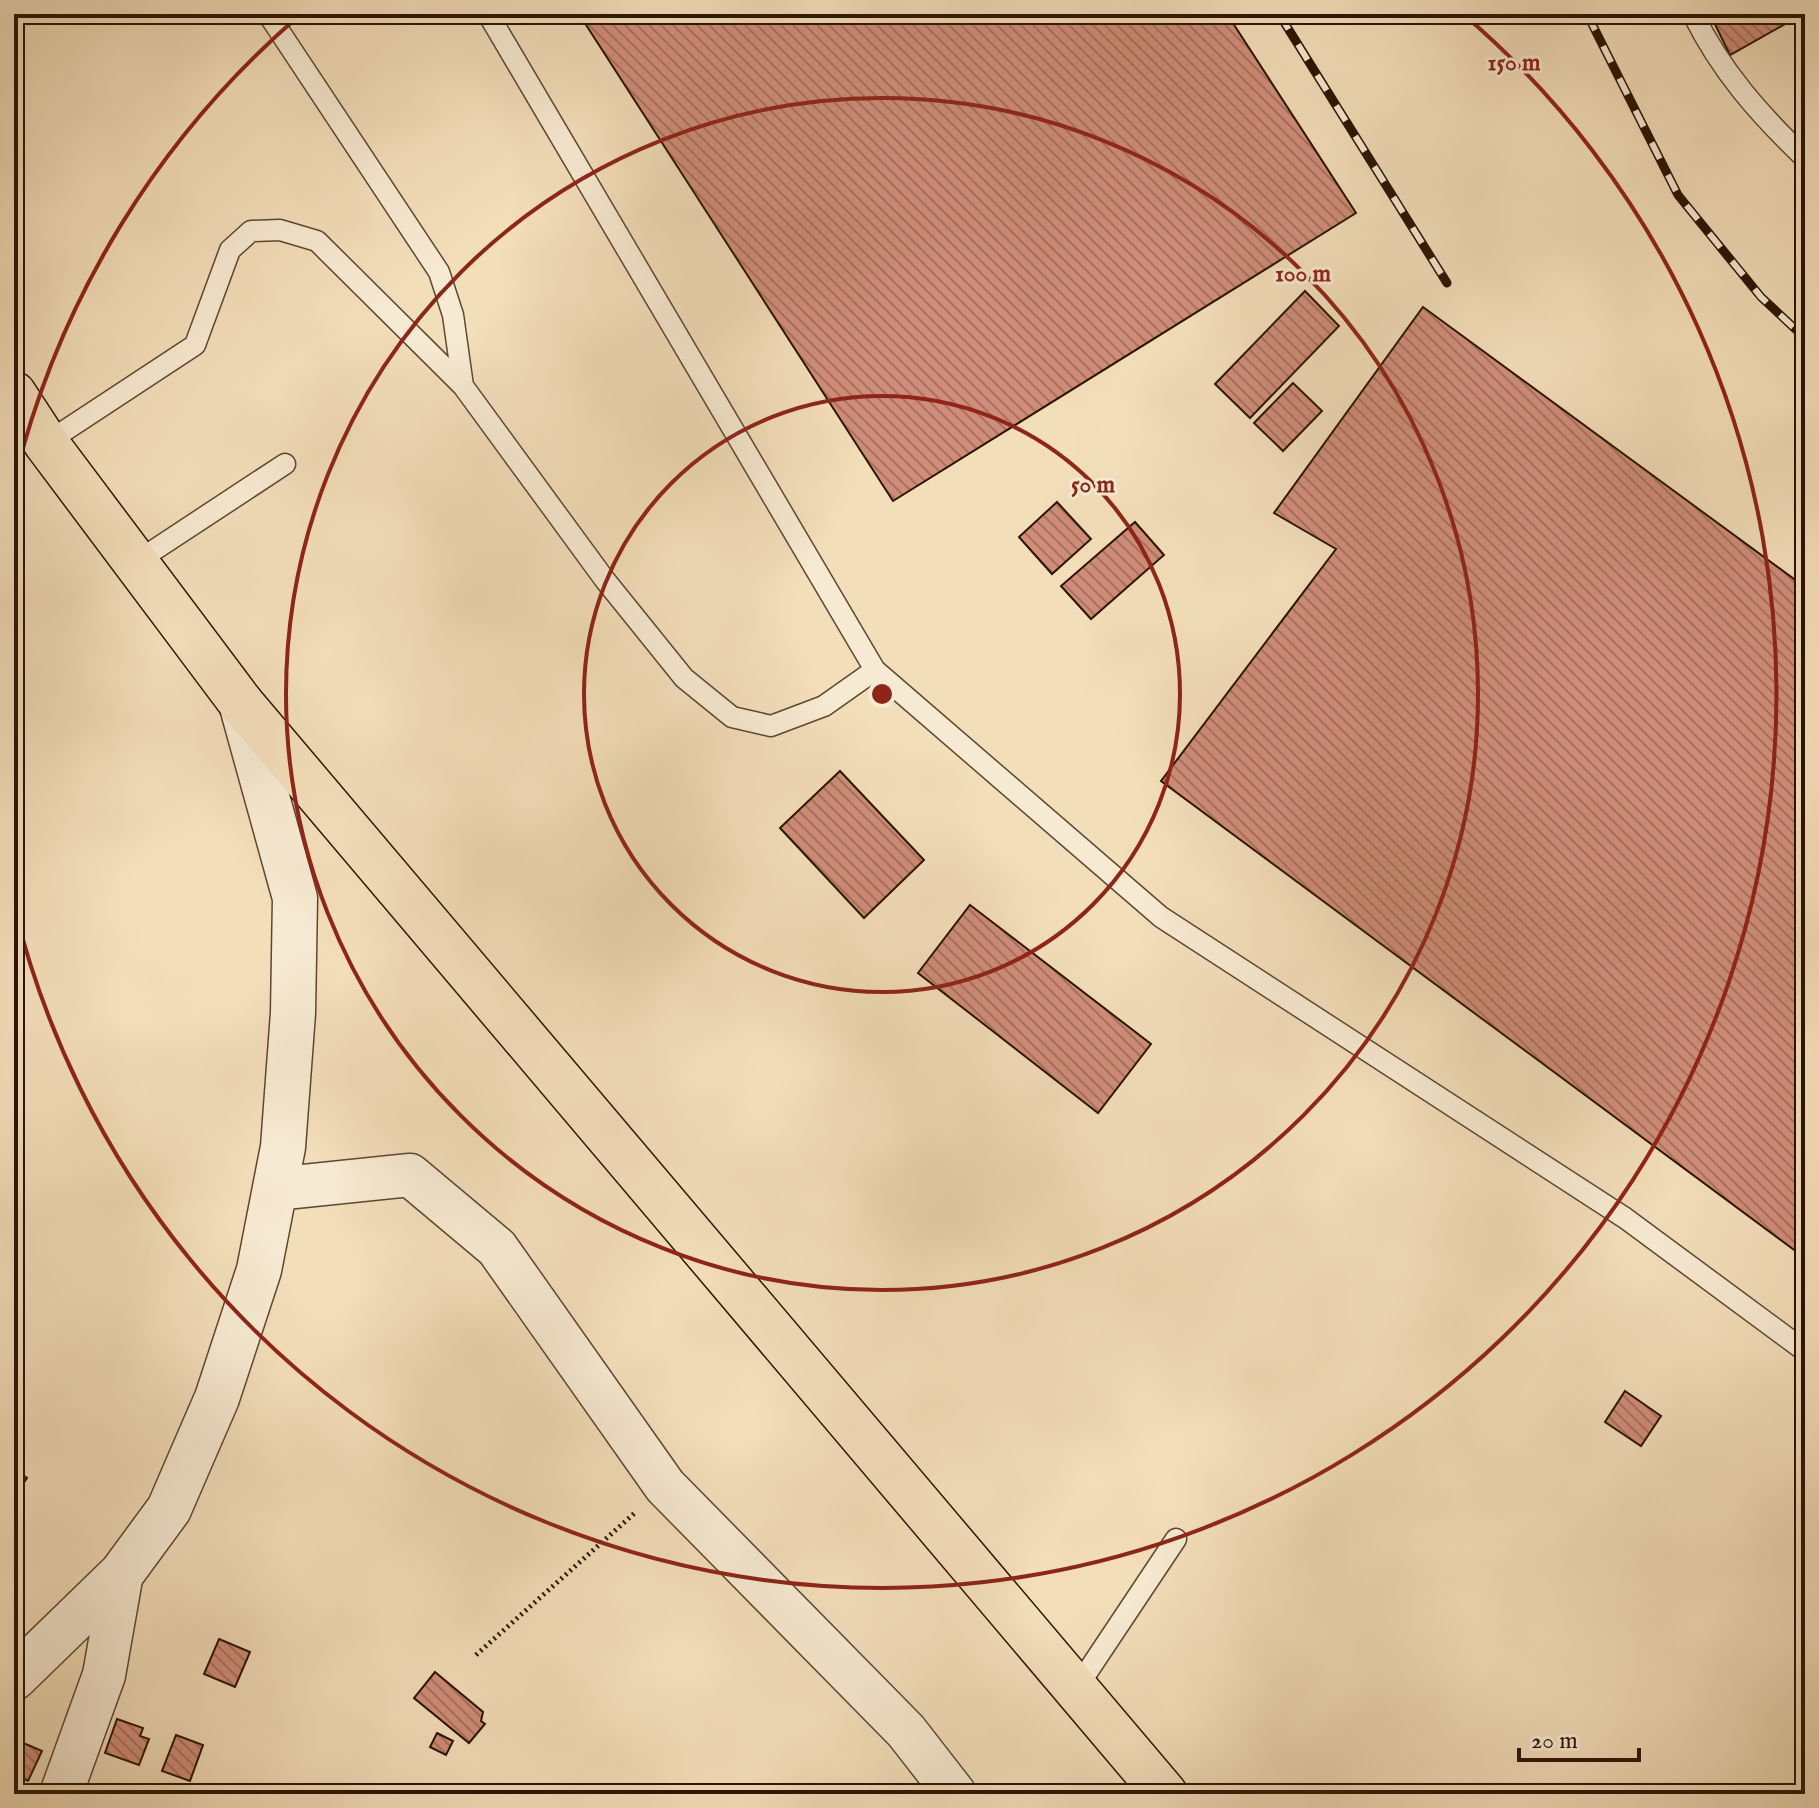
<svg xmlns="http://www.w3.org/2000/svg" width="1819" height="1808" viewBox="0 0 1819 1808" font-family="'IM FELL English',serif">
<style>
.building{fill:url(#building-back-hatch);stroke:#2b1403;stroke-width:2}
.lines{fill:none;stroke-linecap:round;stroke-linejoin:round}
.service-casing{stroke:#5d4631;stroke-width:23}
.minor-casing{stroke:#5d4631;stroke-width:45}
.tertiary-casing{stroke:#5d4631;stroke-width:47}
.trunk-casing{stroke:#2b1403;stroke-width:47}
.path{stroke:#2b1403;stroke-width:5;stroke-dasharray:2 4;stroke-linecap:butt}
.service{stroke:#f7ead2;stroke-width:20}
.minor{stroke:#f7ead2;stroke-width:42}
.tertiary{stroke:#f7ead2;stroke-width:44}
.trunk{stroke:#f3deba;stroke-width:44}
.rail-casing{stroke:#2b1403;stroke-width:9}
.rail{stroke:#f7ead2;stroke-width:6;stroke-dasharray:18;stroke-linecap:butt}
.ring{fill:none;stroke:#8f2418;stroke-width:4}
.centre{fill:#8f2418;stroke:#f7ead2;stroke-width:4}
.ring-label{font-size:24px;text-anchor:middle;font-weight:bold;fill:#8f2418;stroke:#f7ead2;stroke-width:6;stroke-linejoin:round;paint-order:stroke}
</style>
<defs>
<pattern id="building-back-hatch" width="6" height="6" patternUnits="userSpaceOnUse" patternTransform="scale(2)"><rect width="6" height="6" fill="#d08d79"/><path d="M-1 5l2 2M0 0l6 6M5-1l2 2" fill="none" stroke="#a97261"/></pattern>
</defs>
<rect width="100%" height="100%" fill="#f3deba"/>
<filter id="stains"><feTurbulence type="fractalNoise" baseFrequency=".0025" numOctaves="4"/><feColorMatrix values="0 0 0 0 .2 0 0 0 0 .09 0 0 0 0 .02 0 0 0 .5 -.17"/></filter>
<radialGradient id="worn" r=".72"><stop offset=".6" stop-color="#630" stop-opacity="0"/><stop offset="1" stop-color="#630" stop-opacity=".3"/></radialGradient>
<!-- building -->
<path class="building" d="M579 14H1227L1356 213 893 501Z
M1710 14H1803L1730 55Z
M1305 291 1339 326 1250 418 1215 384Z
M1423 307 1805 587V1258L1161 781 1336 549 1274 513Z
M1293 383 1322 411 1283 451 1254 423Z
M1057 502 1091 539 1052 574 1019 537Z
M1135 522 1164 555 1091 619 1061 586Z
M840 771 924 860 864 918 780 828Z
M970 905 1151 1044 1098 1113 918 973Z
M1625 1391 1661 1416 1641 1446 1605 1422Z
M14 1469 27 1478 14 1497Z
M219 1639 250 1652 235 1687 204 1674Z
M435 1672 483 1712 481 1721 485 1724 469 1743 414 1698Z
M117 1719 143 1728 140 1736 149 1739 139 1765 105 1753Z
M437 1733 453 1741 446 1755 430 1747Z
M176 1735 203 1745 190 1781 162 1771Z
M14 1739 42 1751 28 1781 14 1774Z"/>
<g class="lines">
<!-- service casing -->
<g class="service-casing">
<path id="service" d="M268 14 439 272 453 315 463 386
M488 14 875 670 1161 917 1625 1218 1805 1351
M1693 14C1721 71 1759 114 1805 158
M46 443 195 345 230 250 251 231 280 230 317 241 463 386 605 580 684 678 732 717 771 726 824 706 875 670
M136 562 285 464
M1076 1689 1176 1539"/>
</g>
<!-- minor casing -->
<g class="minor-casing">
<path id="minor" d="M275 1189 410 1175 497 1248 665 1486 906 1731 955 1794
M61 1794 104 1675 122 1573"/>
</g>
<!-- tertiary casing -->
<g class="tertiary-casing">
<path id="tertiary" d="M14 1678 122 1573 169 1509 217 1398 259 1270 283 1147 293 1013 295 898 241 703"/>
</g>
<!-- trunk casing -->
<g class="trunk-casing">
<path id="trunk" d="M14 394 46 443 241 703 1165 1794"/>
</g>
<!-- path -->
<path class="path" d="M476 1655 637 1511"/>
<!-- service -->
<use href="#service" class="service"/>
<!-- minor -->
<use href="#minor" class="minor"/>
<!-- tertiary -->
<use href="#tertiary" class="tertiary"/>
<!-- trunk -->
<use href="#trunk" class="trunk"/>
<!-- rail casing -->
<g class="rail-casing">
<path id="rail" d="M1279 14 1447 283
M1587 14 1678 195 1761 297 1805 338"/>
</g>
<!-- rail -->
<use href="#rail" class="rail"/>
</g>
<!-- distance rings -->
<g class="ring">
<circle cx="882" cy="694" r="298"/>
<circle cx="882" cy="694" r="596"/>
<path d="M15 478A894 894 0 0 1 301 14M1463 14A894 894 0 1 1 15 910"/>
</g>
<circle cx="882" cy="694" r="12" class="centre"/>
<g class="ring-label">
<text x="1514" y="70">150 m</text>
<text x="1303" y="281">100 m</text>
<text x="1093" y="492">50 m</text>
</g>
<!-- margin -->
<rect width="1819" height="1808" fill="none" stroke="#f3deba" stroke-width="48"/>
<rect x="16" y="16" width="1787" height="1776" fill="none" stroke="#2b1403" stroke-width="4"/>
<rect x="24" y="24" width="1771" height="1760" fill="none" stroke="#2b1403" stroke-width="2"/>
<!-- scale -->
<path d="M1519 1748v12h120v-12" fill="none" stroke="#2b1403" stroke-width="4"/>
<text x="1531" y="1748" font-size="24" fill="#2b1403" stroke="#f7ead2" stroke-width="6" paint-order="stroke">20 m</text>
<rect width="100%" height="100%" filter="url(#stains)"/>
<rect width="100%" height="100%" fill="url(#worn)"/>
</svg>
